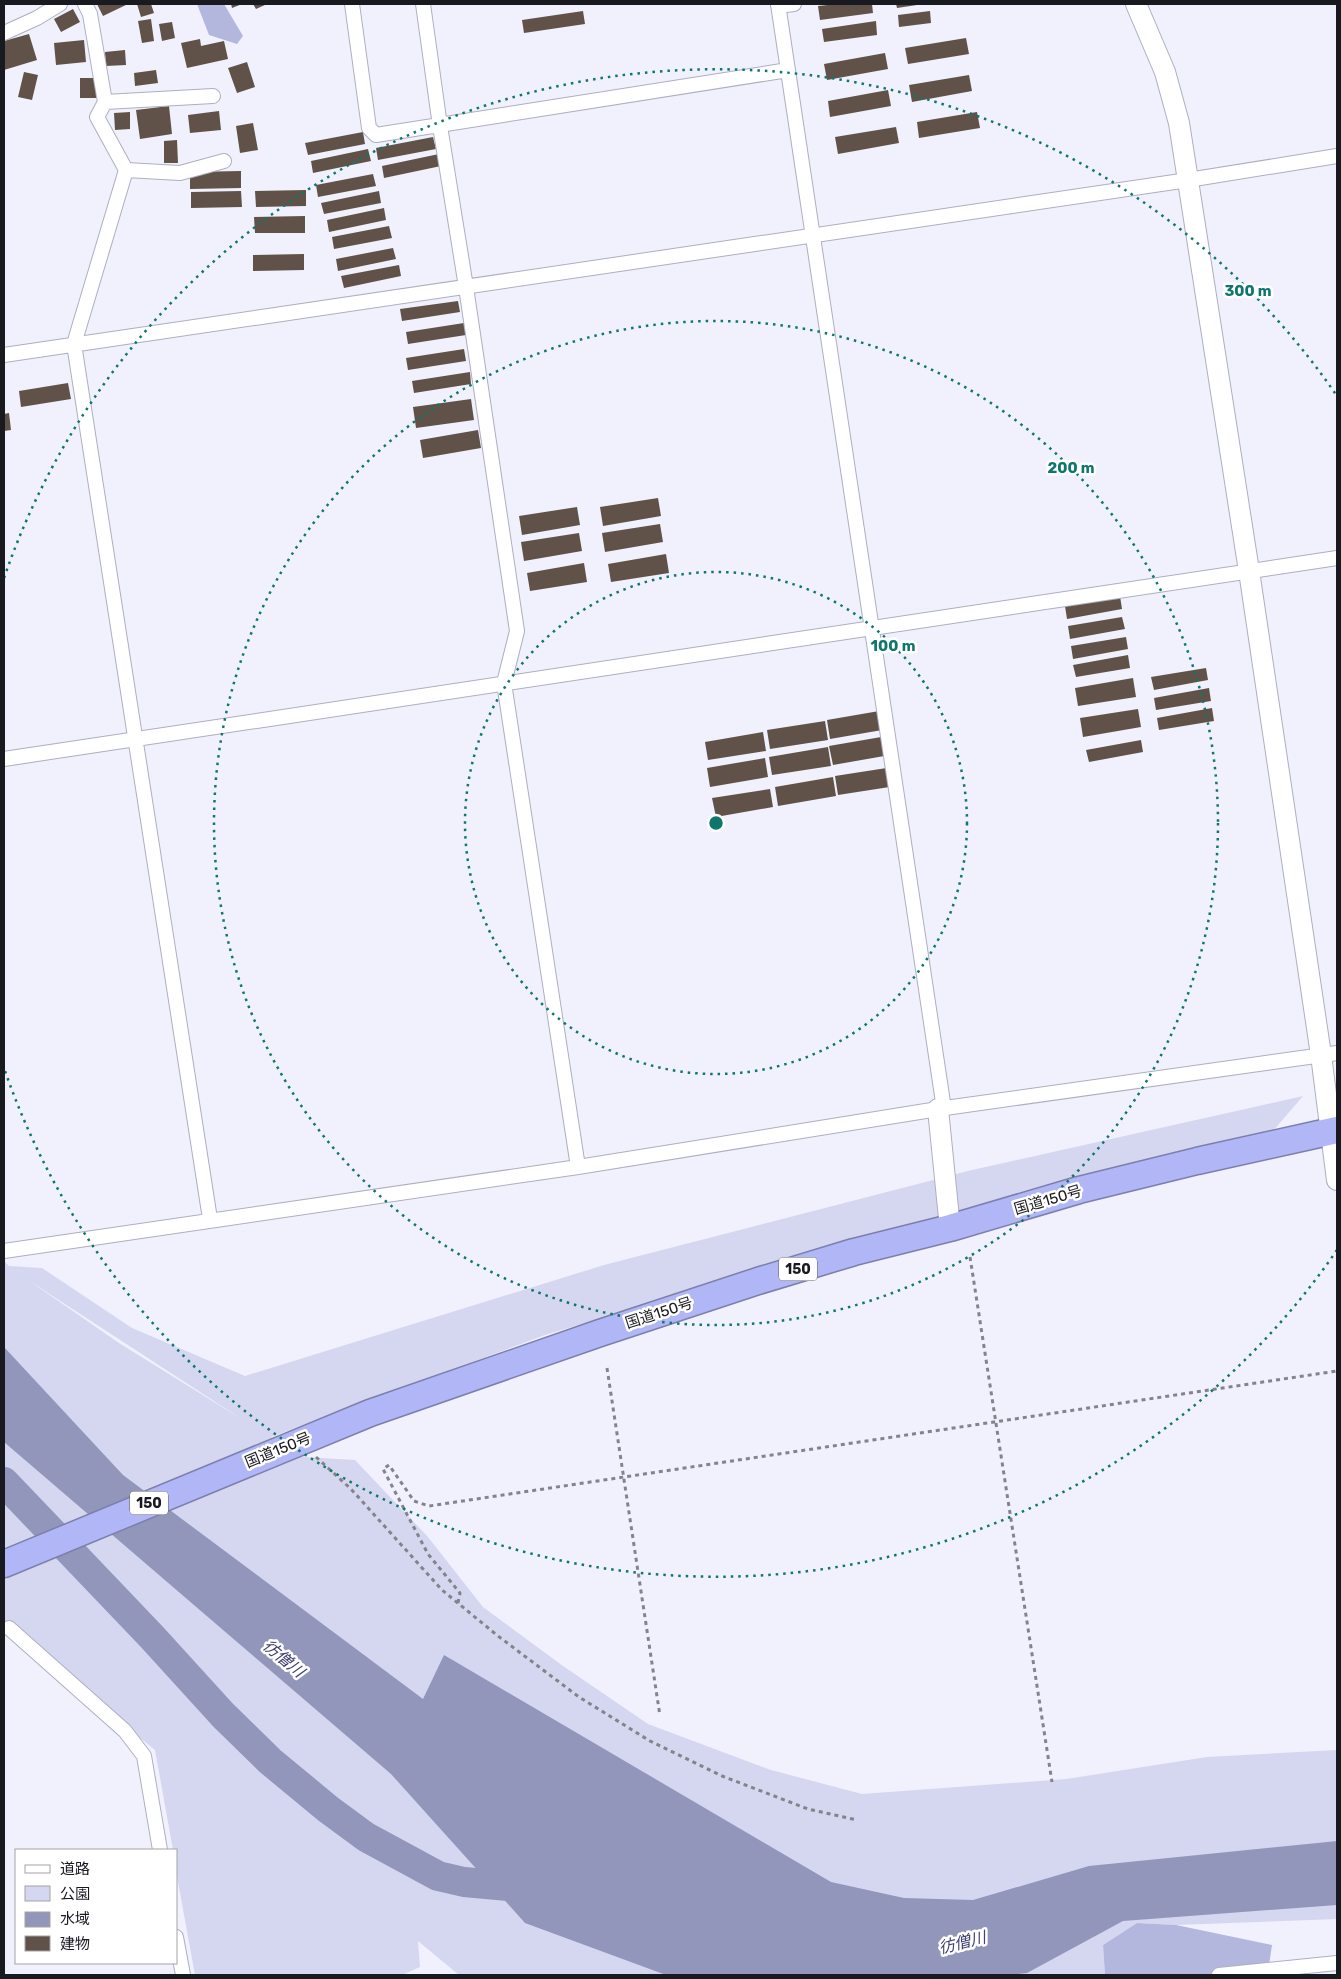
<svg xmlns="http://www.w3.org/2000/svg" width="1341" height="1979" viewBox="0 0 1341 1979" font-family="Rubik,'Noto Sans JP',sans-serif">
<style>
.green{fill:#d4d7ef;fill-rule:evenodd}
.forest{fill:#b3b7dd}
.water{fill:#9296bb}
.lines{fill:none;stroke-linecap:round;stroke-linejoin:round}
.river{stroke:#9296bb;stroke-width:30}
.building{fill:#605248}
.street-casing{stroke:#adafc0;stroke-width:16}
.secondary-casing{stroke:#adafc0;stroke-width:22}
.highway-casing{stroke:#7c7fab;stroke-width:29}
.path{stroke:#83838c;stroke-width:3;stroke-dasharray:4 4;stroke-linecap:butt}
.street{stroke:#fff;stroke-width:14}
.secondary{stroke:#fff;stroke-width:20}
.highway{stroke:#b1b6f6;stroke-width:26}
.ring{fill:none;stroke:#0f766e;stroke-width:2.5;stroke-dasharray:2.5 5}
.labels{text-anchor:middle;stroke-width:5;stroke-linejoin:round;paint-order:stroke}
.shield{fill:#fff;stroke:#5e5e63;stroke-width:1}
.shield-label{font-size:14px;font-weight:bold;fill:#191920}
.street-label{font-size:15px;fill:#191920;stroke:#fff}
.water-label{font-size:16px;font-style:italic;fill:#3f4073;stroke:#fff}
.centre{fill:#0f766e;stroke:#fff;stroke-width:2.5}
.ring-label{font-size:15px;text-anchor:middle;font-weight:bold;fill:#0f766e;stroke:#fff;stroke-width:5;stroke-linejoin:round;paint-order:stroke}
</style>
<rect width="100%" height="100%" fill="#f0f1fc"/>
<!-- green -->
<path class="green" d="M1303 1096 1273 1131 857 1242 545 1335 271 1437 304 1457 355 1460 428 1537 483 1607 563 1666 648 1724 771 1770 862 1794 1066 1779 1207 1757 1337 1750V1919L1176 1925 1137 1923 1103 1945 1105 1975H459L418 1941 420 1967 402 1975H195L176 1871V1850H173L155 1750 4 1627V1261L9 1266 42 1268 132 1328 245 1376 604 1265 972 1170ZM28 1280 243 1420 119 1343Z"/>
<!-- forest -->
<path class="forest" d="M197 4H224L243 36 237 44 209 35Z
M1137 1923 1176 1925 1272 1945 1268 1972 1262 1975H1105L1103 1945Z"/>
<!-- water -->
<path class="water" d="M4 1347 123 1475 423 1699 444 1655 831 1882 904 1898 973 1900 1089 1866 1337 1841V1905L1123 1921 1027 1973 1009 1975H666L525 1923 391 1774 4 1442Z"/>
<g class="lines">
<!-- river -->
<path class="river" d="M4 1482 152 1637 223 1715 270 1761 328 1809 366 1837 438 1876 464 1882 530 1888"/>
</g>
<!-- building -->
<path class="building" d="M97 4H128L103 16Z
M137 4H151L154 13 141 17Z
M231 4H242L232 8Z
M253 4H267L256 9Z
M837 4H872L873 13 820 20 818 6Z
M896 4H917V5L897 8Z
M73 9 80 22 61 32 54 19Z
M583 11 585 24 524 33 522 20Z
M930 11 931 23 899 27 898 15Z
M151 19 154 41 142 43 138 21Z
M876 21 877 35 824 42 822 29Z
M172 22 175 38 162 41 159 24Z
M29 34 37 60 4 70V41Z
M966 38 969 54 908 64 905 48Z
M200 39 201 46 224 41 228 59 187 68 181 43Z
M84 40 86 62 56 65 54 43Z
M125 50 126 65 106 66 105 52Z
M885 53 888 69 827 80 824 64Z
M247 62 255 87 237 93 228 68Z
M156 70 158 83 135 86 134 73Z
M24 72 38 75 32 100 18 97Z
M969 75 972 91 912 102 909 85Z
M80 78H96V98H80Z
M888 90 891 106 830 117 828 101Z
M169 106 172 134 140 139 136 110Z
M219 111 221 130 190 133 188 115Z
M130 112V129L115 130 114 113Z
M977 112 980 128 919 138 917 122Z
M253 123 258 150 240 153 236 126Z
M896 127 899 143 838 154 835 137Z
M363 132 365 144 308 155 305 143Z
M433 137 436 149 378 160 376 148Z
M177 140 178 163H164V141Z
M368 149 371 161 313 173 311 161Z
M439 154 441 166 384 178 382 166Z
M241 171V188L190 189V172Z
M373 174 376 186 318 197 316 185Z
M306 190V206L256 207 255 191Z
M241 191 242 207 191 208V192Z
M379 191 381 203 324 214 321 203Z
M384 208 386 220 329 232 327 220Z
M305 216V233H255L254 217Z
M389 226 392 238 334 249 332 237Z
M393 248 396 259 338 271 336 259Z
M304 254V270L253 271V255Z
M399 265 401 276 344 288 341 276Z
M458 301 460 312 402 321 400 309Z
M464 323 466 335 408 344 406 332Z
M464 349 466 361 408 370 406 358Z
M470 372 471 384 414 393 412 381Z
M68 383 71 399 21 407 19 391Z
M471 399 474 420 416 428 413 407Z
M9 413 11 430 4 431V414Z
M478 430 481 448 423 458 420 440Z
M658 498 661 516 603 526 600 507Z
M577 507 580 525 522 535 519 516Z
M660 524 663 542 605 552 602 533Z
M579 533 582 551 524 561 521 542Z
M666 554 669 573 611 582 608 564Z
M584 563 587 582 530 591 527 573Z
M1120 596 1122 609 1067 619 1065 606Z
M1122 617 1125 629 1070 639 1068 626Z
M1126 637 1128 649 1073 659 1071 646Z
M1128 655 1130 668 1076 677 1073 665Z
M1206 668 1208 680 1154 690 1151 677Z
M1133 678 1136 697 1078 706 1075 688Z
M1209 688 1211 701 1156 710 1154 698Z
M1212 708 1214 721 1159 730 1157 718Z
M1138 709 1141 727 1083 737 1080 718Z
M885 710 888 729 830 739 827 720Z
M825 721 828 740 770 749 767 730Z
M763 732 766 751 708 760 705 742Z
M887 736 890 755 833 765 829 746Z
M1141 740 1143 752 1089 762 1086 750Z
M828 747 831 766 772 775 769 757Z
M765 758 768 777 710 787 707 768Z
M893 767 896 786 838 795 835 776Z
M833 777 836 796 778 806 775 787Z
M770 789 773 807 716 817 712 798Z"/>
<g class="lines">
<!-- street casing -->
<g class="street-casing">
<path id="street" d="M85 4 90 14 105 102 97 117 126 170 74 344 210 1219
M352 4 369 128 376 135 788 70
M423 4 440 126 466 287 517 631 504 683 578 1167
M778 4 944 1109
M778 6 794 4
M4 33 37 18 60 4
M105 102 213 96
M126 170 180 173 224 161
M4 355 1188 180 1337 156
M4 759 1337 558
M4 1251 578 1167 938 1109 1337 1053
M9 1628 125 1731 144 1756 160 1850
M176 1937 183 1975
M1219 1975 1337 1963"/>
</g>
<!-- secondary casing -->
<g class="secondary-casing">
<path id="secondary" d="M1136 4 1165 72 1179 123 1249 571 1321 1055 1337 1180
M938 1109 950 1228"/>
</g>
<!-- highway casing -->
<g class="highway-casing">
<path id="highway" d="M4 1564 370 1413 600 1333 758 1281 854 1252 950 1228 1079 1190 1197 1161 1337 1130"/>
</g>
<!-- path -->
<path class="path" d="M970 1257 1052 1782
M607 1368 660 1716
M316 1457 351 1489 442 1590 498 1636 579 1697 650 1741 722 1776 808 1809 857 1820
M458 1603 460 1593 428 1554 383 1469 389 1465 414 1501 429 1506 1337 1371"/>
<!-- street -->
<use href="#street" class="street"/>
<!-- secondary -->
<use href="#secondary" class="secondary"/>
<!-- highway -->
<use href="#highway" class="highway"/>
</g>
<!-- distance rings -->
<g class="ring">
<circle cx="716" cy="823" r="251"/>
<circle cx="716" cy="823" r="502"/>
<path d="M1337 1250A753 753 0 0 1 4 1068M4 578A753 753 0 0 1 1337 396"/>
</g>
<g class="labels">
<!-- shield labels -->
<g class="shield">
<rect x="779" y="1257.5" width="38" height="23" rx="4"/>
<rect x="130" y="1491.5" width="38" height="23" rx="4"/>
</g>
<g class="shield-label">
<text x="798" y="1274">150</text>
<text x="149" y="1508">150</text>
</g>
<!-- street labels -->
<g class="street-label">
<text transform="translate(1048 1200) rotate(-16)" y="5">国道150号</text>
<text transform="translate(659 1313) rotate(-18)" y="5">国道150号</text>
<text transform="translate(278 1450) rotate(-22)" y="5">国道150号</text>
</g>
<!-- water labels -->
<g class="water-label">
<text transform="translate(284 1658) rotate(40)" y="6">彷僧川</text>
<text transform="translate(962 1942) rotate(-14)" y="6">彷僧川</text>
</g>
</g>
<circle cx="716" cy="823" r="8" class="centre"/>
<g class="ring-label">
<text x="1248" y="296">300 m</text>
<text x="1071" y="473">200 m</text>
<text x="893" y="651">100 m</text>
</g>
<!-- border -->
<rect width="1341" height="1979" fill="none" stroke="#191920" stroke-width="10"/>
<!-- legend -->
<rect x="15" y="1849" width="162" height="115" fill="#ffffff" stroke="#a3a3a6"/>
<rect x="25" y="1865" width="25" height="8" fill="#ffffff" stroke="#a3a3a6"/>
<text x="60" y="1874" font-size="15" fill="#191920">道路</text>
<rect x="25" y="1886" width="25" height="15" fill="#d4d7ef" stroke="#a3a3a6"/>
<text x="60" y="1899" font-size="15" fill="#191920">公園</text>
<rect x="25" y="1912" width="25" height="15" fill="#9296bb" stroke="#a3a3a6"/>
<text x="60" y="1924" font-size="15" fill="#191920">水域</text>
<rect x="25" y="1936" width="25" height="15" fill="#605248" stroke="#a3a3a6"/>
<text x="60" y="1949" font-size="15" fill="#191920">建物</text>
</svg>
